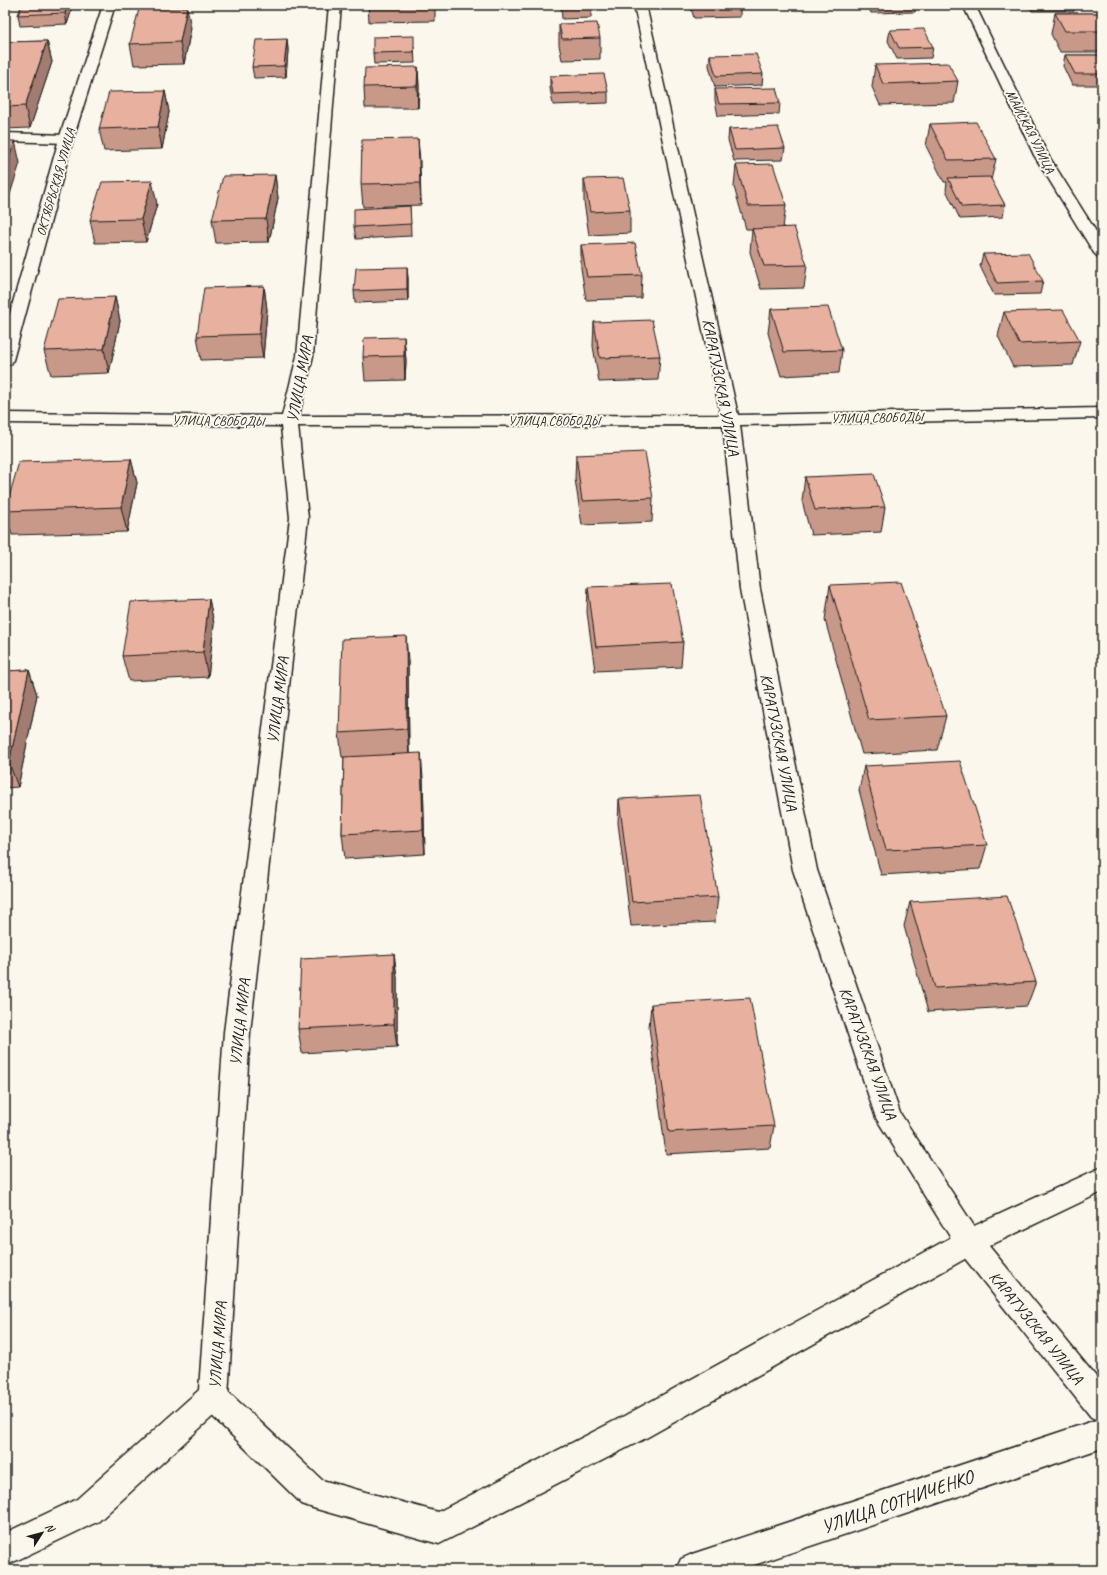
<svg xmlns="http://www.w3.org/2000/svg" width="1107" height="1575" viewBox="0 0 1107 1575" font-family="Caveat,sans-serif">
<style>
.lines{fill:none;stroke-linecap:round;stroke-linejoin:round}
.service-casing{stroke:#1c1c1c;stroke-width:3}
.minor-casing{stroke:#1c1c1c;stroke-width:3}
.primary-casing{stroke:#1c1c1c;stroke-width:3}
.service{fill:#fbf7ec;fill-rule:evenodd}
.minor{fill:#fbf7ec;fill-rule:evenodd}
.primary{fill:#fbf7ec;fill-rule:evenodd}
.wall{fill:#c89889;stroke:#1c1c1c}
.shaded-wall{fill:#a27c6f;stroke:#1c1c1c}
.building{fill:#e8b19f;stroke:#1c1c1c}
.labels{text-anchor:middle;stroke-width:4;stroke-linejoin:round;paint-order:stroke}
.far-street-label{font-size:13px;fill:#1c1c1c;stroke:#fbf7ec}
.street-label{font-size:16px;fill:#1c1c1c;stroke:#fbf7ec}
.near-street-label{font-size:19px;fill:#1c1c1c;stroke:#fbf7ec}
</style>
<rect width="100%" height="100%" fill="#fbf7ec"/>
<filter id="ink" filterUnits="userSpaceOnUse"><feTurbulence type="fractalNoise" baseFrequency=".025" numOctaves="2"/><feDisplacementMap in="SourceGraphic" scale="8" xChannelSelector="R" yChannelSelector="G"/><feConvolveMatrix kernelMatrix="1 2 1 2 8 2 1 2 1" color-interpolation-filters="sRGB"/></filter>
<g filter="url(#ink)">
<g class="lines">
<!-- service casing -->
<g class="service-casing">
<path id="service" d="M5 133 66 135 71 136 73 139 71 142 66 143 5 141Z
M969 1229 979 1233 983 1242 979 1251 646 1438 439 1544 313 1508 302 1504 203 1407 198 1397 203 1387 213 1382 223 1387 322 1480 438 1512 624 1416 959 1233Z"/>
</g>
<!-- minor casing -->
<g class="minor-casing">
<path id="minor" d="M103 5H115L73 139 13 360 11 364 5 365V331L59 139Z
M329 5H341L313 356 299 416 721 415 634 5H646L738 415 1102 408V418L740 425 760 589 817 870 900 1113 974 1226 1102 1167V1192L989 1246 1102 1384V1422L1091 1417 959 1251 876 1118 793 870 740 589 723 425 298 426 308 518 250 1032 228 1397 223 1407 99 1521 5 1566V1533L77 1499 199 1390 224 1032 290 518 281 426 5 423V413L282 416 297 356Z
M963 5H975L1048 155 1102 241V258L1097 256 1094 253 1034 155Z"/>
</g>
<!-- primary casing -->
<g class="primary-casing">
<path id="primary" d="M1102 1418V1448L739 1570H676L681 1559 692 1554Z"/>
</g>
<!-- service -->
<use href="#service" class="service"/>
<!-- minor -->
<use href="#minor" class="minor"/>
<!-- primary -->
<use href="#primary" class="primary"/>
</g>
<!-- wall -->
<path class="wall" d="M22 5H70L71 12 67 24 20 26 18 15Z
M368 5H435V21L369 22Z
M561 5H591V18L562 19Z
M690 5H740V17L694 18Z
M867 5H916L915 12 871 13Z
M1029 5H1076L1074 11H1032Z
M1055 13H1102V52H1060L1051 34Z
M559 24 600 38V59L562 60 559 45Z
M191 28 184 64 134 65 130 44Z
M890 30 933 47 931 58 897 59 888 41Z
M287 39 288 50 286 77 254 78 252 67Z
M47 41 52 62 30 128 5 129V42Z
M414 47 415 63 374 64 373 53Z
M710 55 763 74 762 85 715 87 709 66Z
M1065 55H1102V85H1072L1063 66Z
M875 65 958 81 954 103 880 105 872 87Z
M418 67 419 88 418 108H365L364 87Z
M550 76 608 92V103L553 105 550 88Z
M715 89 780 103 779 114 718 116 715 100Z
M165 91 169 112 162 149 104 151 99 129Z
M1101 108H1102V125L1098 119Z
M930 124 996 159 991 180 1005 205 1003 217 960 219 946 190 947 182H944L926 146Z
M729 129 785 148 783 160 734 161 728 140Z
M418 139 421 205 363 207 361 184Z
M736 165 786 205 783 228 807 265 804 288 761 289 750 252 752 229H754H746L734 187Z
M275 175 278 198 269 242 216 243 212 220Z
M584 179 630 210V233L589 235 584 202Z
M157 204 146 242 95 243 90 220Z
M410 206 411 236 356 239 354 227Z
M581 245 642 275 641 298 586 300 581 268Z
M983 254 1043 281 1040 294 994 295 980 266Z
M407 267 408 279V301L355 303 354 291Z
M264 286 267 310 263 358 201 360 197 336Z
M115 297 120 321 109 373 51 375 44 351Z
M771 309 842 350 839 373 781 376 768 333Z
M1004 312 1080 341 1073 365 1013 367 998 336Z
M594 322 660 356 658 380 599 382 593 346Z
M404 337 406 361 405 380 365 381 363 357Z
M576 455 653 498 652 522 582 525 575 479Z
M131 459 137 483 127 532 12 535 5 510Z
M805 477 885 507 881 532 811 535 802 501Z
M830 585 946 716 937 750 862 754 825 620Z
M588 587 683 642 681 667 595 671 587 612Z
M209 599 214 624 208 677 129 681 122 656Z
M408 661 409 754 423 778 425 854 345 859 342 834 344 757H342L339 733Z
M29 670 37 695 18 787 5 788V671Z
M864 766 987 845 980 869 881 875 859 790Z
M619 799 718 897 715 922 631 926 618 823Z
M910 902 1036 982 1027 1006 928 1012 904 926Z
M394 954 397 978V1047L302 1053 298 1029Z
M651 1004 774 1126 770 1148 666 1154 649 1027Z"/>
<!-- shaded-wall -->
<path class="shaded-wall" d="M68 5H70L71 12 67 24 65 13Z
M187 7 191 28 184 64 180 42Z
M287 39 288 50 286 77 284 66Z
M47 41 52 62 30 128 25 106Z
M418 67 419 88 418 108 417 86Z
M165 91 169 112 162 149 158 127Z
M418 139 420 161 421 205Z
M15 141 20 163 5 210V169Z
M275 175 278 198 269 242 266 219Z
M152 181 157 204 146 242 141 219Z
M407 267 408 279V301L407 289Z
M264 286 267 310 263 358 259 334Z
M115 297 120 321 109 373 104 349Z
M404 337 406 361 405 380 404 356Z
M131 459 137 483 127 532 121 507Z
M209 599 214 624 208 677 203 652Z
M406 636 408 661 409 754 407 729Z
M29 670 37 695 18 787 9 763Z
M421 753 423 778 425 854 423 830Z
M394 954 397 978V1047L394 1024Z"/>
<!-- building -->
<path class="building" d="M22 5H68L65 13 18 15Z
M562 5H591L592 7 562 8Z
M694 5H740L741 6 695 7Z
M187 7 180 42 130 44 139 9Z
M1055 13H1102V31H1065Z
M597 23 600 38 562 39 559 24Z
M924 29 933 47 899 48 890 30Z
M414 36V52L373 53V37Z
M287 39 284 66 252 67 256 40Z
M47 41 25 106 5 107V42Z
M756 54 763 74 716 76 710 55Z
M1065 55H1102V74H1075Z
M948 63 958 81 883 84 875 65Z
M418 67 417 86 364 87 365 68Z
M604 74 608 92 553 94 550 76Z
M776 88 780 103 719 104 715 89Z
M165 91 158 127 99 129 109 92Z
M976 122 996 159 948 160 930 124Z
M778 127 785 148 735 150 729 129Z
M418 139 420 183 361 184 362 140Z
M5 141H15L5 169Z
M773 164 786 205 748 206 736 165Z
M275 175 266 219 212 220 223 176Z
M990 177 1005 205 962 207 948 178Z
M623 178 630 210 590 212 584 179Z
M152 181 141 219 90 220 102 182Z
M410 206 411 224 354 227V209Z
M794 227 807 265 764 266 752 229Z
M635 243 642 275 587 277 581 245Z
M1028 253 1043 281 997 283 983 254Z
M407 267V289L354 291 356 268Z
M264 286 259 334 197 336 204 288Z
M115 297 104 349 44 351 58 299Z
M828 307 842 350 784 352 771 309Z
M1063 310 1080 341 1019 344 1004 312Z
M652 320 660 356 600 358 594 322Z
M404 337V356L363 357 364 338Z
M645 452 653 498 582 501 576 455Z
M131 459 121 507 5 511 19 462Z
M874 474 885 507 815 510 805 477Z
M901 582 946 716 869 720 830 585Z
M672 584 683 642 596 647 588 587Z
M209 599 203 652 122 656 131 602Z
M406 636 407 729 339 733 342 639Z
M29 670 9 763H5V671Z
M421 753 423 830 342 834 344 757Z
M960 761 987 845 886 850 864 766Z
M700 795 718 897 632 902 619 799Z
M1007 896 1036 982 935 988 910 902Z
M394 954V1024L298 1029 301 959Z
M750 998 774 1126 669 1132 651 1004Z"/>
</g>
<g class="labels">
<!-- far-street labels -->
<g class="far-street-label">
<text transform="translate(1031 131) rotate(63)" y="5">МАЙСКАЯ УЛИЦА</text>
<text transform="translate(55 182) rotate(-74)" y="5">ОКТЯБРЬСКАЯ УЛИЦА</text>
<text transform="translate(877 417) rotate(-1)" y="5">УЛИЦА СВОБОДЫ</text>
<text transform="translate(218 420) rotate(1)" y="5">УЛИЦА СВОБОДЫ</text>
<text x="554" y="425">УЛИЦА СВОБОДЫ</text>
</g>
<!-- street labels -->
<g class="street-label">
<text transform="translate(299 379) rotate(-80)" y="6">УЛИЦА МИРА</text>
<text transform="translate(722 387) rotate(79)" y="6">КАРАТУЗСКАЯ УЛИЦА</text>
<text transform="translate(277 700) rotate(-83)" y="6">УЛИЦА МИРА</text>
<text transform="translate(780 742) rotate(79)" y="6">КАРАТУЗСКАЯ УЛИЦА</text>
<text transform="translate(239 1022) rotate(-84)" y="6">УЛИЦА МИРА</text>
<text transform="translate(869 1053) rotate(70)" y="6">КАРАТУЗСКАЯ УЛИЦА</text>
<text transform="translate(1037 1327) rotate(51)" y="6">КАРАТУЗСКАЯ УЛИЦА</text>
<text transform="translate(217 1345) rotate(-86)" y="6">УЛИЦА МИРА</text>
</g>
<!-- near-street labels -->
<g class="near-street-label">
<text transform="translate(897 1501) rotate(-19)" y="7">УЛИЦА СОТНИЧЕНКО</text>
</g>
</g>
<!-- margin -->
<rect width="1107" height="1575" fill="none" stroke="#fbf7ec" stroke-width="20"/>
<rect x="10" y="10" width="1087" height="1555" fill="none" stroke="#1c1c1c" stroke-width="1.5" filter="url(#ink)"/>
<!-- north arrow -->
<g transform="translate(42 1533) rotate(54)" stroke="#fbf7ec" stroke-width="3" paint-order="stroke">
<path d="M0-3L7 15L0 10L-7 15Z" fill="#1c1c1c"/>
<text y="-6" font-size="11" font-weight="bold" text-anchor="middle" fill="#1c1c1c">N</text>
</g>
</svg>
